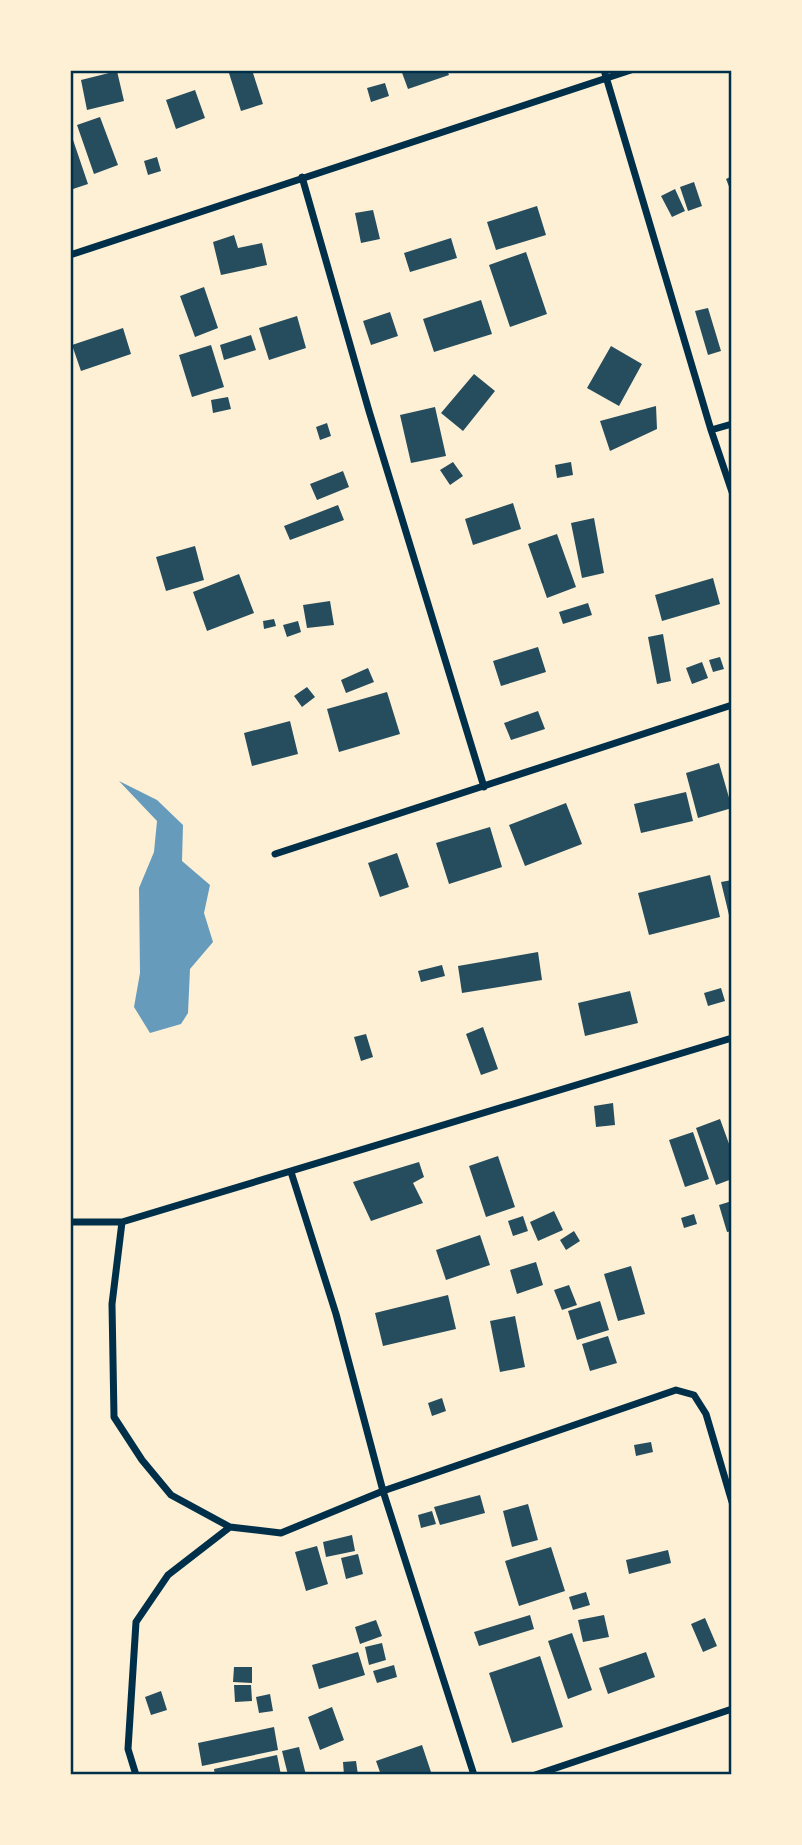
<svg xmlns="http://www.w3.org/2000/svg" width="802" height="1845" viewBox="0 0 802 1845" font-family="'Roboto Condensed',sans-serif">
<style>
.water{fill:#669bbc}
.building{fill:#264d5e}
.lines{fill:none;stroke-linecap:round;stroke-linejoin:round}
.minor{stroke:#003049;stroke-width:7}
.neatline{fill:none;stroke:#003049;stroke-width:2.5}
</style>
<rect width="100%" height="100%" fill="#fdf0d5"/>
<!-- water -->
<path class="water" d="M119 781 157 800 183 825 182 861 210 885 204 913 213 942 190 969 188 1013 181 1024 150 1033 134 1007 140 973 139 888 154 852 157 821Z"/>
<!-- building -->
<path class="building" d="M228 70H252L263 104 241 111Z
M401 70H447L449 75 408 89Z
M117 71 124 101 87 110 81 80Z
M385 83 389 96 371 102 367 88Z
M195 90 205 118 176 129 166 100Z
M100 117 118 165 94 174 77 125Z
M70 131 88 184 70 190Z
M157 157 161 171 148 175 144 161Z
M732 176V194L726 179Z
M694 182 702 206 688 211 680 187Z
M675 189 685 211 672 217 661 196Z
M537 206 546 235 496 250 487 222Z
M373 210 380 239 361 243 355 213Z
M234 235 238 248 262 243 267 265 221 275 213 242Z
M451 238 457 258 410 272 404 253Z
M526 252 547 314 510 327 489 265Z
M204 287 218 328 195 337 180 296Z
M481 300 492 334 434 352 423 319Z
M708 308 721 351 708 355 695 311Z
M390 312 398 336 371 345 363 321Z
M297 316 306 348 269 360 259 328Z
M123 328 131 354 81 371 72 345Z
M251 335 256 350 224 360 220 345Z
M211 345 224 387 192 397 179 355Z
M611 346 642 364 619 406 587 388Z
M474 374 495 391 463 431 441 413Z
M228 397 231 409 213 413 211 400Z
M656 406 657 429 610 451 600 421Z
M435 407 446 456 411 463 400 415Z
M327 423 331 436 320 440 316 427Z
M453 462 463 476 450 485 440 470Z
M571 462 573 475 557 478 555 465Z
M343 471 349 487 317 500 310 484Z
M513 503 521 529 473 545 465 519Z
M338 505 344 520 290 540 284 526Z
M594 518 604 573 582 578 571 523Z
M557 534 576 587 547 598 528 544Z
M195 546 204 580 166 591 156 557Z
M239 574 254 613 207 631 193 592Z
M713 578 720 604 662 621 655 595Z
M330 601 334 625 307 628 303 605Z
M588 603 592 615 563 624 559 612Z
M274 619 276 626 264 629 263 621Z
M298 621 301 632 287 637 283 625Z
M663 634 671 681 657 684 648 637Z
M538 647 546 672 501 686 493 661Z
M720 657 724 669 713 672 709 660Z
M702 662 708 678 692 684 686 668Z
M368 668 374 682 346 693 341 680Z
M307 687 315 697 302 707 294 696Z
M387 692 400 734 339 752 327 709Z
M538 711 545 729 511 740 504 723Z
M290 721 298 754 252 766 244 733Z
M719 763 732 808 698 818 686 773Z
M686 792 693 821 641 833 634 804Z
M566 803 582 844 525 866 509 825Z
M490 827 502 867 449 884 436 843Z
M397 853 409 887 380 897 368 863Z
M710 875 720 917 649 935 638 893Z
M732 880V914L729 915 721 882Z
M538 952 542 980 462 993 458 966Z
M442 965 445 976 421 982 418 971Z
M721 988 725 1001 708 1006 704 993Z
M630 991 638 1023 585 1036 578 1003Z
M483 1027 498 1069 481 1075 466 1034Z
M366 1034 373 1057 361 1061 354 1037Z
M613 1103 615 1125 596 1127 594 1106Z
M720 1119 732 1152V1179L716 1185 696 1128Z
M693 1132 709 1179 685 1187 669 1140Z
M498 1156 515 1207 486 1217 469 1166Z
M419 1162 424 1177 413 1183 423 1203 371 1221 353 1182Z
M732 1201V1231L727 1232 719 1205Z
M554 1211 563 1230 538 1241 530 1222Z
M694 1214 697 1224 684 1228 681 1218Z
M523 1216 528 1231 513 1236 508 1221Z
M574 1231 580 1241 566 1250 560 1240Z
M480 1235 490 1265 446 1280 436 1250Z
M536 1262 543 1285 517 1294 510 1270Z
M631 1266 645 1314 618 1321 604 1274Z
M569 1285 577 1305 562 1310 554 1290Z
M448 1295 456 1329 383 1346 375 1313Z
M600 1301 609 1330 577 1340 568 1311Z
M515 1316 525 1367 500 1372 490 1321Z
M608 1336 617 1363 590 1371 582 1344Z
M442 1398 446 1411 432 1416 428 1403Z
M651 1442 653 1452 636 1456 634 1445Z
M480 1495 485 1513 440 1525 434 1507Z
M528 1504 538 1540 512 1547 503 1511Z
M432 1511 436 1524 421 1528 418 1515Z
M352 1535 355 1551 326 1557 323 1542Z
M317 1546 328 1584 306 1591 295 1552Z
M551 1547 565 1591 519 1606 505 1561Z
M668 1550 671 1563 629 1574 626 1560Z
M358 1554 363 1574 346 1579 341 1558Z
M586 1592 590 1605 573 1610 569 1597Z
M530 1615 534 1629 479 1646 474 1632Z
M604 1615 609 1637 583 1642 578 1620Z
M705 1618 717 1646 703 1652 691 1624Z
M376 1620 382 1636 360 1644 355 1627Z
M572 1633 592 1690 568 1699 548 1641Z
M382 1643 386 1660 369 1665 365 1647Z
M358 1652 365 1675 319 1689 312 1665Z
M646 1652 655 1677 608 1694 599 1668Z
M540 1656 563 1727 512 1743 489 1673Z
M394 1665 397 1677 377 1683 373 1671Z
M234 1667H252V1683L233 1682Z
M234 1685H251L252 1701 235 1702Z
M161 1691 167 1710 151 1715 145 1697Z
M270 1694 273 1711 259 1713 256 1697Z
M332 1707 344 1740 320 1750 308 1717Z
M274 1727 278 1750 202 1766 198 1743Z
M422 1745 432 1775H381L376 1761Z
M299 1747 306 1775H288L282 1751Z
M277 1755 281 1775H215L214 1769Z
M356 1761 358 1775H344L343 1762Z"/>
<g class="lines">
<!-- minor -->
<path class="minor" d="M604 70 711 430 732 492
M302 177 369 411 484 787
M70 255 631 70
M711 430 732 424
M275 854 732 705
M291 1172 336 1314 383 1491 474 1775
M70 1222H122L732 1038
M122 1222 112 1304 114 1417 142 1460 171 1495 230 1527 281 1533 383 1491 676 1390 694 1395 706 1414 732 1502
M136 1775 128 1749 136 1622 168 1575 230 1527
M535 1775 732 1709"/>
</g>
<!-- border -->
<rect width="802" height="1845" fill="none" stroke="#fdf0d5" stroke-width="144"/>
<rect x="72" y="72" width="658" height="1701" class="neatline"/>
</svg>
